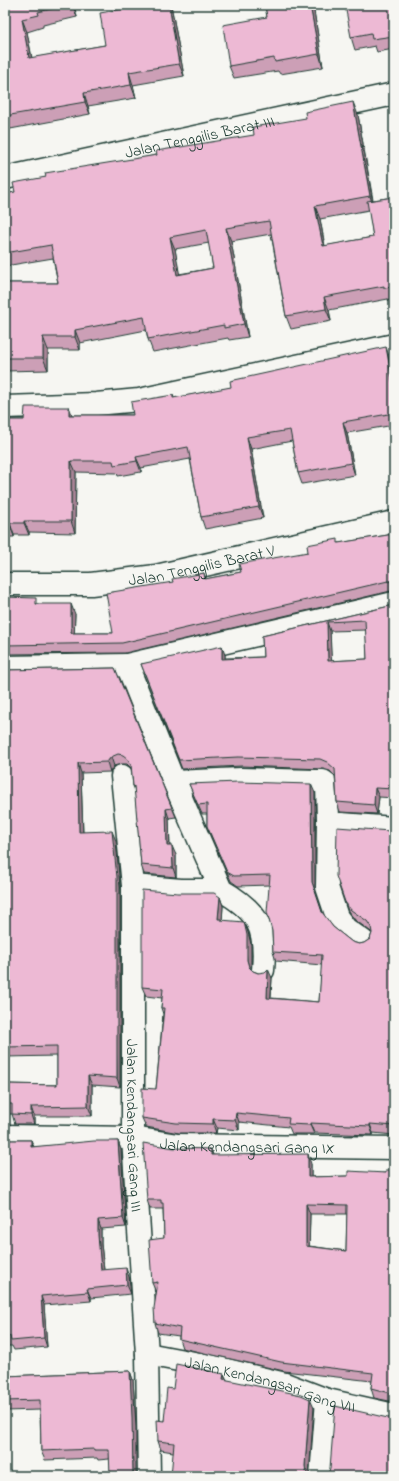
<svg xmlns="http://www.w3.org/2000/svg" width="399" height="1481" viewBox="0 0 399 1481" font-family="'Indie Flower',sans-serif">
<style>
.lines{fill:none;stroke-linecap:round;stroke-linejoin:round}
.minor-casing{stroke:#1f3d34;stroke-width:25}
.minor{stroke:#f6f6f2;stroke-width:22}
.wall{fill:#cc9fb6;stroke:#1f3d34;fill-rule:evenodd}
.shaded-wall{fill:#a68294;stroke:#1f3d34}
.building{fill:#edb9d4;stroke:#1f3d34;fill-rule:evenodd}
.labels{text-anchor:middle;stroke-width:3;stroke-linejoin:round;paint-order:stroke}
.street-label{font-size:16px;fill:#1f3d34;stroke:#f6f6f2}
</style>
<rect width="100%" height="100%" fill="#f6f6f2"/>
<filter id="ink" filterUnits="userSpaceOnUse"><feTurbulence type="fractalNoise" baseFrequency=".025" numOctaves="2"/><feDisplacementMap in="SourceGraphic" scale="8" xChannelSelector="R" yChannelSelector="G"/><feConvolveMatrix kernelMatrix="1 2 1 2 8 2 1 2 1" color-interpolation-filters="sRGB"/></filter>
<g filter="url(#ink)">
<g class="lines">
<!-- minor casing -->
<g class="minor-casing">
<g id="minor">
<path id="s1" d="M5 178 394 94"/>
<path d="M5 407 96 404 139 400 394 345"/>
<path id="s2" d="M5 584H91L156 576 394 522"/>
<path d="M127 665 394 603"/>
<path d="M5 667 127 665 174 782 221 890C258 911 267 928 263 970"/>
<path id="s3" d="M122 776 133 886V1138L147 1354 149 1476"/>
<path d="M174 782 241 779 317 781H323L327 784 328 820 327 887 337 917 346 929 363 941"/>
<path d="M328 825 341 824 394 828"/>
<path d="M133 886 181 890H221"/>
<path id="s4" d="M5 1136 133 1138 178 1145 394 1148"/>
<path id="s5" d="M147 1354 210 1366 285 1384 327 1400 394 1415"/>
<path d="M321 1476 327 1400"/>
</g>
</g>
<!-- minor -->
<use href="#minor" class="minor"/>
</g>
<!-- wall -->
<path class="wall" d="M5 5H74L77 17 43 25V27L27 32 32 58 105 45 146 5H171L184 76 133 85 136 98 88 106 90 114 5 130Z
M265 5H313L323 67 280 74 278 71 234 78 229 66 267 17Z
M394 5V49L377 52 375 46 355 50 351 37Z
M358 115 373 200 394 197V300L389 301 388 299 329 310 331 321 291 329 286 316 271 234 231 241 248 337 229 340 228 338 153 352 148 339 146 330 80 343V350H48V370L5 371V283H58L53 258 5 266V194L15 192 46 177ZM369 210 373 237 325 246 320 219ZM209 243 213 268 179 274 175 249Z
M390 359 394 380V425L347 433 355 475 302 484 298 473 292 441 251 449 263 518 205 529 201 517 190 459 141 468V472L118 476 117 473 76 472 75 533 29 532V535H14V537H5V420H24L69 407 72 415H133L173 395 174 398Z
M394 534V591H391L125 653 5 654V597L38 604 75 614 74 633H113L173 582 204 573 206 579 241 572 339 543Z
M394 605V798L379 797 377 814 340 812 337 802 335 776 330 771 323 769 241 766 182 769 141 664 225 655V658L263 657 262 636ZM366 630 367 659 331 661 330 631Z
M115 668 176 817 169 818 170 846 176 855V877L144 874 141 865 135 790 133 786 131 768 127 764H121L114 766 110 772 81 773 83 832 116 841 120 887V1087L92 1085V1116H34V1124H15L12 1114H5V1084L57 1085V1056L5 1057V670Z
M189 784 315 793V891L322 913 333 927 352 942 359 944 364 943 370 939 372 933 370 931 355 920 348 911 345 902 390 831 394 830V1135L373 1133V1135L314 1133V1134H292L289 1127 239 1122V1130L217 1128 216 1133H179L146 1127 142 1118 156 1089 163 1014 161 1008 162 998 146 996 142 987 220 897 223 906 222 920 248 932 251 944V969L253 971 272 978 271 998 319 1002 322 965 276 961 273 952 272 931 269 885 238 886 231 881 211 835 207 826V814H202Z
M5 1140H31L34 1147 118 1141 121 1150 126 1227 101 1229V1244L104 1270 129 1277 131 1294 91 1298V1301L44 1305 47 1347 14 1350 12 1346H5Z
M213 1155 311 1164V1177L348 1176 386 1173 394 1170V1402L374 1398 371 1388 372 1381 284 1371 182 1348 179 1339V1336L158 1333 155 1323 157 1292H156L152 1283 164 1238 163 1209H150L147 1200ZM310 1214H347L346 1251 309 1246Z
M130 1371 133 1380 136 1427 109 1459 98 1460 97 1458 45 1460 41 1451 40 1410 5 1411V1376Z
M224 1374 227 1380 314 1408 309 1475 173 1452 161 1450 158 1441 173 1389Z"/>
<!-- shaded-wall -->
<path class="shaded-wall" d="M73 5H74L77 17Z
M169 5H171L184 76 179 64Z
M310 5H313L323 67 319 54Z
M22 19 27 32 34 71 29 58Z
M129 72 133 85 136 98 131 85Z
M84 93 88 106 90 114 85 102Z
M353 102 358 115 374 209 370 196Z
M315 206 320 219 327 259 323 246Z
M226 228 231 241 248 337 244 324Z
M170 237 175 249 182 288 177 275Z
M324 297 329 310 331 321 326 309Z
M75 330 80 343V350L75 337Z
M43 337 48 350V370L43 358Z
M386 347 390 359 394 380V391Z
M69 407 73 418 69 415Z
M343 422 347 433 355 475 351 463Z
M247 437 251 449 263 518 259 507Z
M136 457 141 468V472L137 461Z
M71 461 76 472 75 533 71 521Z
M24 521 29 532V535L24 523Z
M10 523 14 535V537L10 525Z
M71 604 75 614 74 642 71 633Z
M327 622 330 631 332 670 328 661Z
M222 646 225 655V668L222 659Z
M111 757 114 766 110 772 107 762Z
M78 763 81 773 83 841 79 832Z
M311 784 315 793V891L312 882Z
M375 788 379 797 377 814 374 805Z
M166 809 169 818 170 855 167 846Z
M112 831 116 841 120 887V1087L117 1078Z
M172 846 176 855V877L173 868Z
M220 897 223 906 222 922 218 919Z
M244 922 248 932 251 944V969L249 967 247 960Z
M268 969 272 978 270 1007 267 998Z
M88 1076 92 1085V1116L88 1106Z
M31 1107 34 1116V1124L31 1115Z
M236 1113 239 1122V1130L235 1120Z
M213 1119 217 1128 216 1133 213 1124Z
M310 1123 314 1133V1134L310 1125Z
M370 1124 373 1133V1135L370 1126Z
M31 1140 34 1149 31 1147Z
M118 1141 121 1150 126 1227 123 1218Z
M211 1149 214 1158 211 1155Z
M308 1154 311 1164V1186L308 1177Z
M306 1204 310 1214 309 1255 306 1246Z
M98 1220 101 1229V1244L105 1279 101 1270 98 1235Z
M126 1268 129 1277 131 1294 127 1285Z
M87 1289 91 1298V1301Z
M41 1296 44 1305 47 1347 44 1338Z
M130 1371 133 1380 136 1427V1476H133Z
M224 1374 228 1383 223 1379Z
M310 1399 314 1408 309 1476 306 1472 305 1466Z
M5 1420 6 1445 5 1443Z"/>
<!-- building -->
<path class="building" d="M5 5H68L38 12 39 15 22 19 29 58 105 45 100 13 146 5H169L179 64 129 72 131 85 84 93 85 102 5 116Z
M265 5H310L319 54 275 62 274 58 229 66 223 25 267 17Z
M345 5H394V36L372 39 371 33 351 37Z
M353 102 370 196 315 206 323 246 373 237 367 201 394 197V287L384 288V286L324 297 326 309 286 316 269 221 226 228 244 324 224 328V325L148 339 144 317 75 330V337H43V358H5V283H58L51 245 5 253V194L15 192 13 183 46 177 45 173 157 155 156 151 254 135 253 127 306 118 305 112ZM206 230 213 268 177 275 170 237Z
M386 347 394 391V413L343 422 351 463 298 473 290 430 247 437 259 507 201 517 188 447 136 457 137 461 114 465 113 461H71V521H24V523H10V525H5V420H24L25 407H69V415H133L131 402 173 395V398L231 387 230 381Z
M394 534V582L388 581 122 643 5 645V597L36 598V604H71V633H113L106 593 173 582 172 579 204 573 205 579 241 572 239 564 308 552 307 545 338 539V543Z
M394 605V789L375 788 374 805 337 802 335 769 327 762 320 759 238 757 179 760 141 664 222 646V659L263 657 262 636ZM365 620 367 659 328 661 327 622Z
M115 668 172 808 166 809 167 846H172L173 868 141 865 134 786H133L131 765 128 759 123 755 118 754 111 757 107 762 78 763 79 832 112 831 117 877V1078L88 1076V1106L31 1107V1115L12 1114V1104H5V1084L57 1085V1046L5 1047V670Z
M238 782 311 784 312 882 322 912 333 927 352 942 359 944 364 943 370 939 372 933 371 927 367 921 351 910 345 902 336 876 337 827 390 831 394 830V1126L370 1124V1126L310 1123V1125L288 1124 289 1118 236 1113 235 1120 213 1119V1124L176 1123 142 1118V1088L156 1089 164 1008H161L163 989 142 987V890L178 893H214L220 897 218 919H221V920L244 922 247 935V960L249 967 253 971 258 973 265 972 268 969 267 998 319 1002 322 955 273 952 272 931 267 912 270 875 234 876 227 872 207 826V804L198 805 189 784Z
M5 1140H31V1147L94 1141H118L123 1218 98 1220V1235L101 1270 126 1268 127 1285 87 1289 88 1292 41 1296 44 1338 11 1341 10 1336 5 1337Z
M143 1143 174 1148 211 1149V1155L308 1154V1177L348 1176V1171L386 1173V1170H394V1394L371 1388 373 1373 281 1362 179 1339 180 1328 155 1323 154 1308 158 1282 152 1283 149 1240 164 1238 163 1203H161V1200H147ZM306 1204 347 1205 346 1251 306 1246Z
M176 1364 224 1374 223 1379 301 1395 310 1399 305 1466 306 1472 310 1476H171L174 1443 158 1441 157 1420 164 1421 167 1388 173 1389Z
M130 1371 132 1417 133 1476H110L109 1450H94V1449L41 1451 40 1400 5 1401V1376Z
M335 1406 388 1418 394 1417V1476H325L328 1474 330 1468Z
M44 1473V1476H5V1474Z"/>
</g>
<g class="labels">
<!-- street labels -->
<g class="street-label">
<text dy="6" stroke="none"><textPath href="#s1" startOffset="199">Jalan Tenggilis Barat III</textPath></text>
<text dy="6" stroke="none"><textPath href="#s2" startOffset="198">Jalan Tenggilis Barat V</textPath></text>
<text dy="6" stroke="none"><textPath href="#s3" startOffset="350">Jalan Kendangsari Gang III</textPath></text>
<text dy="6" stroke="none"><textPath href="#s4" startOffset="243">Jalan Kendangsari Gang IX</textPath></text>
<text dy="6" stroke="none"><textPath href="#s5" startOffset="127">Jalan Kendangsari Gang VII</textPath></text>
</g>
</g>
<!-- margin -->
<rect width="399" height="1481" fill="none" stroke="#f6f6f2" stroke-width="20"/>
<rect x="10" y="10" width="379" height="1461" fill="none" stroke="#1f3d34" stroke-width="1.5" filter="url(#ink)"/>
</svg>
